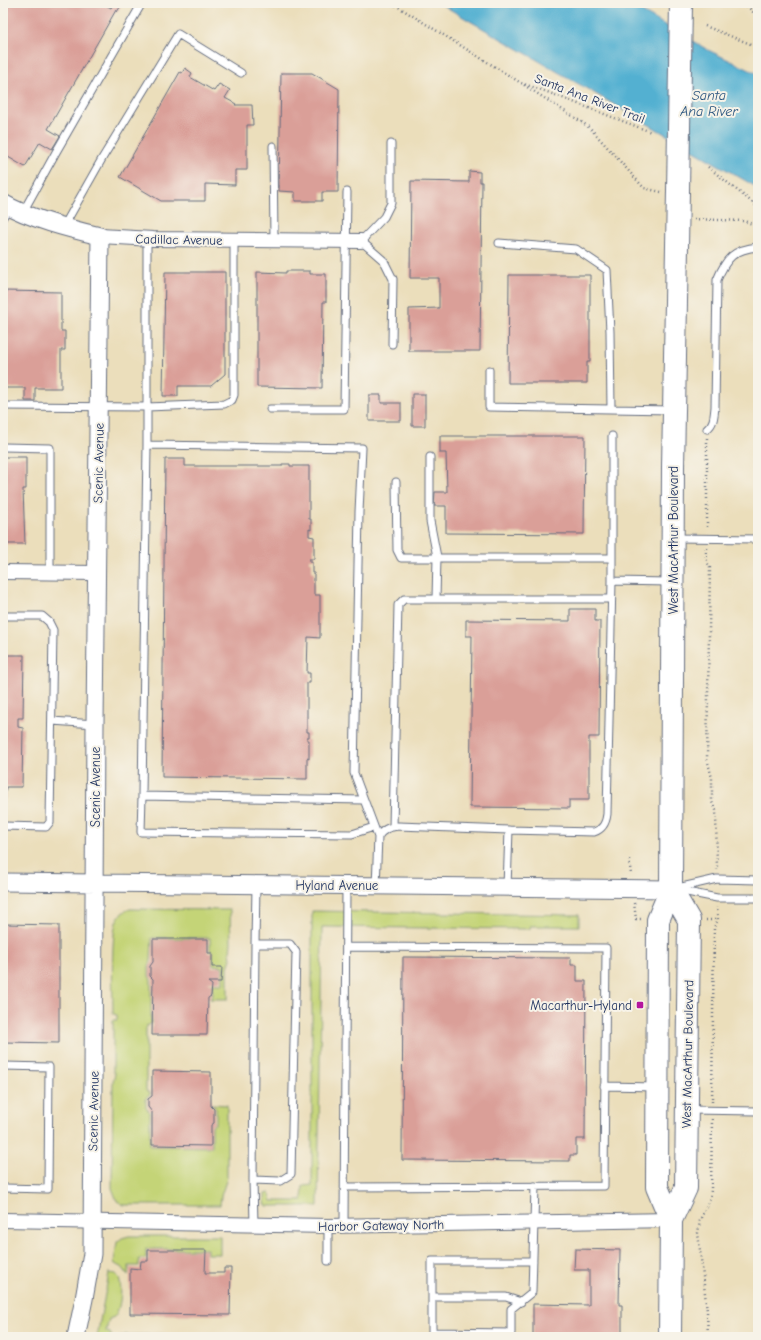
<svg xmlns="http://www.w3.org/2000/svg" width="761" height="1340" viewBox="0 0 761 1340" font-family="'Comic Neue',sans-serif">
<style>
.green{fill:#c4d477;stroke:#70826a}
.water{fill:#53b0d1;stroke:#377098}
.building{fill:#da9f98}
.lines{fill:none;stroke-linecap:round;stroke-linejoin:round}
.service-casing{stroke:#646c7f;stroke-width:9}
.minor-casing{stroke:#646c7f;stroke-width:16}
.tertiary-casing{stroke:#646c7f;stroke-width:19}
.primary-casing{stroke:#646c7f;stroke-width:24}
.path{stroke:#646c7f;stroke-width:2.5;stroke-dasharray:1 3;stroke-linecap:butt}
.service{stroke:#fff;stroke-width:7}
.minor{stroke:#fff;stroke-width:14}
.tertiary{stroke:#fff;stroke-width:17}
.primary{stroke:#fff;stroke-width:22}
.primary-bridge-casing{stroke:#646c7f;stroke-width:24;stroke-linecap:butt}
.primary-bridge{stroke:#fff;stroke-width:22}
.poi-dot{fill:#b5179e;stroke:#f7f3e8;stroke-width:1.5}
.labels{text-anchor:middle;stroke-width:4;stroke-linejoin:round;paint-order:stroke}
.street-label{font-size:13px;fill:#1b2f5e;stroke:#f7f3e8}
.poi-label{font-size:13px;fill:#1b2f5e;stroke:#f7f3e8;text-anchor:end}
.water-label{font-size:14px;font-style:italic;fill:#2c5680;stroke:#f7f3e8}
</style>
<rect width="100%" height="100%" fill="#f7f3e8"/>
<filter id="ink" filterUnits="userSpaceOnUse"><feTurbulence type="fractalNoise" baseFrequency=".025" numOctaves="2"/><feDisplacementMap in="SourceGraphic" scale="8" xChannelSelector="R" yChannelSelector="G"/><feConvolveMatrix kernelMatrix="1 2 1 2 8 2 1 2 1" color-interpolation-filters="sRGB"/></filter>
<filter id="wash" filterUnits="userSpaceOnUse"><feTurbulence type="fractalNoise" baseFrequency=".012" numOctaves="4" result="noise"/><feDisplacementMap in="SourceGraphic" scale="16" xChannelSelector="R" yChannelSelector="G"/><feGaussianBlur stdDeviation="0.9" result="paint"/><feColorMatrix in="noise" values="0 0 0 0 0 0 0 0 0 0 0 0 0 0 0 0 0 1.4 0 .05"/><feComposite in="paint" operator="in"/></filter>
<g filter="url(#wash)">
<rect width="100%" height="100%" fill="#ebdebb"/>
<!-- green -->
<path class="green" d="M130 909 230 910 231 943 230 952 231 959 228 967V999H210L213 996 212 984H223V966L213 965V952L210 951V938H152L151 961 149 966V976L151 980V1023L146 1026V1091L150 1093V1095L146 1098V1108L150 1112V1146L212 1147V1126L216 1123V1109L212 1104 227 1105V1178L221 1196 220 1205H124L117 1201 112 1188 113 1081 115 1074 113 1071V1020H117V1015L113 1014C113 996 110 930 118 918 121 913 125 911 130 909Z
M312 911 579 915V926H530V929L322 927 318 1206H267L265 1203V1194L270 1193 272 1201H302L303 1186 312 1185Z
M129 1236H220V1254H207V1249H146V1259H139V1266H129L128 1275 122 1267 115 1264 114 1262 117 1242 122 1238Z
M109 1273 116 1274C124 1281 121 1310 114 1317L109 1319 106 1331 110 1333 112 1337H97Z
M164 1334V1337H120L125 1335Z
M174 1335H208L211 1337H175Z"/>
<!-- water -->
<path class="water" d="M439 3H627L708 50 758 74V188Z"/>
<g id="blocks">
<!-- building -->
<path class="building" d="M3 3H102L111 8 114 3 122 4 117 12 116 10 48 129 60 136 52 149 40 142 25 167 3 154Z
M185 68 192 73 190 77 214 91 219 84 230 90 225 98 236 104 235 105H252L253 125H247V170H235V185L205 184V201H161L120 177 180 72 182 73Z
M281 73H312L339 89 338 192H322V201H295V192L279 191Z
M469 171 480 172V182H482L480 351H409V309L439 308V278H410L411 181 469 182Z
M286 271H310V274H326V302H323L322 388 257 387V272L286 273Z
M165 272H225V374L211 386H178V396H163Z
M509 275H590V362H587V383H508Z
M3 291 61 292V331H65V350H61V388H35V401H25V388H3Z
M412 394H425V426H412Z
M369 395H381V403H401V421H369Z
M440 436H585L584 534 446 533V506H434L435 492H447L446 453H440Z
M3 457H26V489H23L25 544H3Z
M165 459H185V466H282V464H290V466H309V519H311V530L309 529V536L314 537V559H309V562H312V573H314V595H320V638L308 637 307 673H310V683H307V732H309V737H307V740H309V759L307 758V779L162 777Z
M570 609H595V621H600L599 737H589V800H569V808L470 807 472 636H466V620L570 621Z
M3 642H6V655H24L23 718H18V727L23 728 22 787H6L5 799H3Z
M3 924 59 925V1043L3 1042Z
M153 939H208V953H212V967H222L221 982H208L212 985 211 996 208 998 207 1035H152L153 979 150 976V966L153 962Z
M403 957 571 958V965H577V981H586L585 1139H576V1155H570V1161L402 1160Z
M152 1071 211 1072V1106L214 1109V1123L211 1125V1146L152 1145V1112L148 1107V1099L152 1096Z
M575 1249 620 1250 619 1305H622V1337H533V1304L589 1305V1270H574Z
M148 1250H206L205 1273H224V1268H231L230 1315 130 1314V1268L140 1269 141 1261H148Z"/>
</g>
</g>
<g filter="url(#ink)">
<use href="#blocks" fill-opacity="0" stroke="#646c7f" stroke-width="1"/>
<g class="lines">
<!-- service casing -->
<g class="service-casing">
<path id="service" d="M391 144V203L384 217 361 241 384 261 393 279 392 344
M273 146 274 240
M23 212 56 152 142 3
M3 217 9 207
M64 226 103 157 178 34 241 73
M234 240V395L232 400 224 404 147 407V445L362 448 359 512 354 773 378 837
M499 243 576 249 607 270 610 332 611 409 672 410
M489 370V407L611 409
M3 406 147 407V239
M270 409H344L347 192
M707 429C714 424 714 416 715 407L717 280C726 258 734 249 758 247
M3 447 50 448V573
M430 457V521L437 557 436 599
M396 482 397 550 401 558H612
M675 538 758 539
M612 581V436
M3 616H42L49 622 53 630 50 822 46 827 3 826
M52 721 95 724
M142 796 147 445
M364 800 142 796 141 832 352 834 374 827
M393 827 398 605 404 599H611
M376 886 378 837C383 829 389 827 398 826L509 830
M507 887 509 830 594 832C603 829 606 823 607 814L612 581 670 582
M673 889 717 879 758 880
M677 890 717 898H758
M255 944 256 885
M3 1066 49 1067 48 1189 3 1188
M604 1086 656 1087
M688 1110 758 1111
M253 1180 280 1181 291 1174 296 952 290 944H255L253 1180 254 1225
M345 1187 604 1186 606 948 346 947
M344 1226 346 886
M328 1261V1226
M533 1261H432V1332L511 1333V1309L532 1292C533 1257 534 1222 535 1186
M432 1297H506L521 1302"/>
</g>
<!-- minor casing -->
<g class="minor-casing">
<path id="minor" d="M100 236 153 239 361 241
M3 572 97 573
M3 1220 328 1226 671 1220"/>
</g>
<!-- tertiary casing -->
<g class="tertiary-casing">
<path id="tertiary" d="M3 203C30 219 70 229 100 236L95 724 92 1254 84 1299 76 1337
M3 882 671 889"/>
</g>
<!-- primary casing -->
<g class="primary-casing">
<path id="primary" d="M671 1220 686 1188 689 920 671 889
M670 1337 671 1220 657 1187 658 920 671 889 673 467 678 191"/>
</g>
<!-- path -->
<path class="path" d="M392 3 521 83 542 90 651 132
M744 3 758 17
M705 26 758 47
M524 85 583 123 590 128 644 188 661 192
M708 167 758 207
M694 219 744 221 758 226
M707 438V529
M706 548V558L710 568 707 759 712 778V802L716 810 717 870
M629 860 631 874
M634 903 636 919H641
M706 920H718
M712 1102 714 927 718 920 717 907
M708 1337 707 1311 698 1233 700 1220 710 1198 711 1190 712 1119"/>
<!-- service -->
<use href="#service" class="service"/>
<!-- minor -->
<use href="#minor" class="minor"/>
<!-- tertiary -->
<use href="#tertiary" class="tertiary"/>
<!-- primary -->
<use href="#primary" class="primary"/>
<!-- primary-bridge casing -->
<g class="primary-bridge-casing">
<path id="primary-bridge" d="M678 191 681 3"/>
</g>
<!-- primary-bridge -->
<use href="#primary-bridge" class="primary-bridge"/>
</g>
</g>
<!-- markers -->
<rect class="poi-dot" x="636" y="1001" width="8" height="8" rx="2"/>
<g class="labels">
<!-- street labels -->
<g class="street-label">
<text transform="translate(590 98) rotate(21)" y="5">Santa Ana River Trail</text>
<text transform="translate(179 239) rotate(1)" y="5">Cadillac Avenue</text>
<text transform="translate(98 463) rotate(-89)" y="5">Scenic Avenue</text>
<text transform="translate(673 540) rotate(-90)" y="5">West MacArthur Boulevard</text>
<text transform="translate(95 787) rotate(-90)" y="5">Scenic Avenue</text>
<text x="337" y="890">Hyland Avenue</text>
<text transform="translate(687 1054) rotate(-89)" y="5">West MacArthur Boulevard</text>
<text transform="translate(93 1111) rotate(-89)" y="5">Scenic Avenue</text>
<text transform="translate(381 1225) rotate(-1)" y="5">Harbor Gateway North</text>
</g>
<!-- poi labels -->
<g class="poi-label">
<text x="632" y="1010">Macarthur-Hyland</text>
</g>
<!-- water labels -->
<g class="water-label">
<text x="709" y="100">Santa<tspan x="709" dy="16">Ana River</tspan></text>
</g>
</g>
<!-- margin -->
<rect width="761" height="1340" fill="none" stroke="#f7f3e8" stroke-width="16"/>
</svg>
